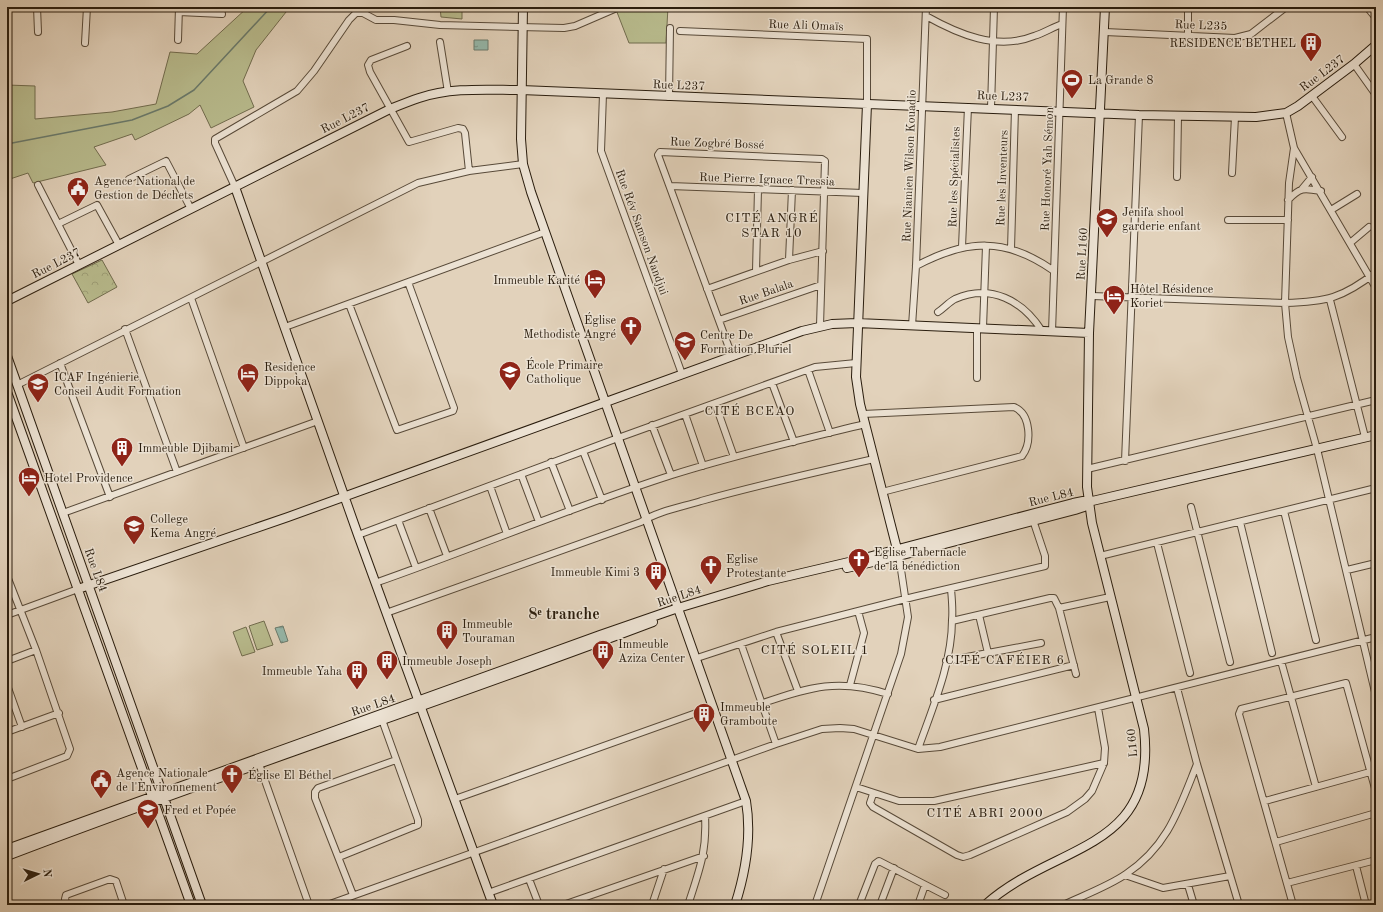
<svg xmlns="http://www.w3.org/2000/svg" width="1383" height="912" viewBox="0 0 1383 912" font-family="'Old Standard TT',serif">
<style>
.grass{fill:#b8bb8d;stroke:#716c4e}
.park{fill:url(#park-crowns);stroke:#716c4e}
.water{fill:url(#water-ripples);stroke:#6a7a6c}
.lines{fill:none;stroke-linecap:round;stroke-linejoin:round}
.stream{stroke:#6a7a6c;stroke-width:1.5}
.street-casing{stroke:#584a39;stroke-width:8}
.secondary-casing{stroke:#2a1d0e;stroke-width:10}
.street{stroke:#ece2d3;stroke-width:6}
.secondary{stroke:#ece2d3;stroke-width:8}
.labels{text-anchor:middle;stroke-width:3;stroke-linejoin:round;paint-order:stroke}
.street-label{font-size:12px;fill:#2a1d0e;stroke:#ece2d3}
.poi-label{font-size:12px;fill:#2a1d0e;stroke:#ece2d3;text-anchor:start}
.neighbourhood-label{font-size:13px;letter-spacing:1px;fill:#2a1d0e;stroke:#ece2d3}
.district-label{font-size:16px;font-weight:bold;fill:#2a1d0e;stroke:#ece2d3}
</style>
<defs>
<pattern id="park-crowns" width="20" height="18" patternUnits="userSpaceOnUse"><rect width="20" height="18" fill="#b8bb8d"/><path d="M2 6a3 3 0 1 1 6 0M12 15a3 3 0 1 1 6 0" fill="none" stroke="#9ea078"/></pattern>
<pattern id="water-ripples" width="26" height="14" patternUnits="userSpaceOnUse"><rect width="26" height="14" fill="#95b8ab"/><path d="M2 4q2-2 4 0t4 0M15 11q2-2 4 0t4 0" fill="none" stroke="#7a958a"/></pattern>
</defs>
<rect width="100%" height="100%" fill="#e2d2bb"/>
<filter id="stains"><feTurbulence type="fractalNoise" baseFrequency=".005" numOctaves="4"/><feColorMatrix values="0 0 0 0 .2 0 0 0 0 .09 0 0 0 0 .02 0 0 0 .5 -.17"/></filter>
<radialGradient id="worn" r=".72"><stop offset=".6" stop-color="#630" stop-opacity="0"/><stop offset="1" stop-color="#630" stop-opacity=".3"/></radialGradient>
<!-- grass -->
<path class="grass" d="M248 7H290L256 50 243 81 254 107 211 128 200 105 189 114 135 140 132 134 94 147 106 165 33 183 28 173 7 180V85L35 86V119L112 112 156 104 170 52 197 54Z
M440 7H462V19L441 17Z
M615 7H668L666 43H629Z
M264 621 273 645 257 650 249 626Z
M246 627 255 652 242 656 233 632Z"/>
<!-- park -->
<path class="park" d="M102 260 117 287 88 303 72 274Z"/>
<!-- water -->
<path class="water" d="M474 40H488V50H474Z
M283 626 288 641 281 643 275 628Z"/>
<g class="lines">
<!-- stream -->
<path class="stream" d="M7 144 132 120 168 106 194 90 271 7"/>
<!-- street casing -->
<g class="street-casing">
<path id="street" d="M37 7 38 32
M1367 7 1376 18
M179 12 222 14
M926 16C958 34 997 51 1034 36 1044 33 1053 27 1062 24
M680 31 867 39V104
M1105 32 1235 38 1251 34 1286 7
M1188 36V7
M178 40 179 7
M440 42 448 92
M85 43 87 7
M407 46 371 60 368 65 370 72 409 142 458 128 463 129 465 133 469 171
M1354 64 1376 95
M603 94 601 151 682 374
M1312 96 1342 137
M669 97 670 28
M991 108 994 7
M1286 113 1294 148 1376 288
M1294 148 1289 183 1285 303 1288 337 1297 378 1317 449 1376 696
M1232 173 1235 117
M1177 177 1178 116
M129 179 166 161 191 209
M38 185 79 265
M670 186 863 193
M235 187 215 143V139L297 91 314 71 349 20 356 13H363L376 20H394L440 25 564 28 575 26 619 7
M1302 189 1312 177
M1288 200C1300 187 1304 188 1321 191
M1331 210 1357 194
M1228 220H1288
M58 224 97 205 119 245
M1350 243 1369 227
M962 247 968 107
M1011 249 1015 109
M789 260 792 190
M916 266C967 239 1006 237 1054 271
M756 271 758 189
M707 289 789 260 823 251
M1092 296 1285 303C1326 302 1343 298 1376 272
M191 298 244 448
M1330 300 1365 437
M349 304 397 430 453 411 454 408 408 282
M938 312C944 308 949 302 955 299 991 283 1023 301 1042 331
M719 320 821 285
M912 326 916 266 926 7
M285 327 545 232
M977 328V378
M983 328 986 246
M125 329 177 472
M1052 332 1063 7
M732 356 658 155 660 152 822 159 825 161 820 326
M60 363 110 497
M808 370 830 433
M772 383 794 442
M17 385 418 183 469 171 523 164
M715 403 734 457
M685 414 703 466
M863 414 1014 407C1031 414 1032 443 1022 456L882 492
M652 425 671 475
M583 451 602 500
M1125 461 1139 115
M551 462 570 511
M1087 469 1376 400
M521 474 539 522
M490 486 507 534
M1191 507 1230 662
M429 508 447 556
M1284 511 1316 640
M63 513 318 421
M398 520 416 568
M1240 522 1272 653
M358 535 618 438 815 367 856 363
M1157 543 1190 673
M1100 556 1376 488
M1347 570 1376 563
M7 576 36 650 70 749 67 756 7 779
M375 583C475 548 572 507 672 475 735 455 800 440 865 424
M1059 608 1076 674
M386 613 641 522C658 511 682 507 701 501 758 485 816 472 874 459
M7 615 78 589
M979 615 988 653 1041 643
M952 621 1050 598H1054L1059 608 1110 597
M776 632 798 691
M741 644 776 744
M697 658 776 632 913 597 1045 566V556L1033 520
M7 661 36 650
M946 661 988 653
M1281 661 1316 787
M7 685 22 727
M850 685 864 633 858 611
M1177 688 1197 764 1239 905
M934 700 1074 665
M763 703C810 687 839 678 888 694
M7 732 59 713
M918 749C932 709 952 664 952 620 953 610 952 600 951 589
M258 761 309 905
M856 787 899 801H934L1104 763
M873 794 870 803 873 807 957 855 963 857 970 855 1067 812 1085 799 1092 791 1104 763 1105 748 1098 708
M455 799 713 707
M1265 801 1370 772
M1276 842 1376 813
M339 857 418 825V820L381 717
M1356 866 1366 905
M1125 875 1163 888 1230 876
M529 879 539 905
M1287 883 1376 860
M1188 885 1194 905
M488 893 746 801
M353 895 315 798V792L318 788 396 760
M67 905 65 899 66 895 110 879 116 881 124 905
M327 905 776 744 822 729 840 728 854 729 918 749 940 747 1376 637
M563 905 704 856
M652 905 664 869
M688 905C699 871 707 852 705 816
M815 905 901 654 908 617 899 556
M859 905 875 864 879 861 945 895
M880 905 894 868
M918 905 925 885
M1063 905C1082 896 1109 886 1126 874 1168 846 1179 809 1197 764
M1293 905 1239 714 1241 709 1346 683 1376 792"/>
</g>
<!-- secondary casing -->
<g class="secondary-casing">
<path id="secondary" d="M523 7 521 139 523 164 531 192 746 801C752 837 746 871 735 905
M867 104 856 377 860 404 898 553
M235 187 358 535 493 905
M7 301 390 109C400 105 410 101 419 98 452 87 487 90 521 90L1139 115 1256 117 1286 113 1298 106 1354 64 1376 45
M7 356 202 905
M7 392 191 905
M847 568 899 556 1075 510 1084 507 1088 502
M78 589 288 517 802 331 832 324 857 323 1089 333
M7 849 600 635 678 608 768 581 853 561 1073 503 1083 501 1088 502 1376 435
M7 856C221 774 439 703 653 622
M985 905C1055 842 1158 853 1144 729L1092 523 1087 487 1089 333 1105 7"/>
</g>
<!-- street -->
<use href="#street" class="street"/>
<!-- secondary -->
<use href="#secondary" class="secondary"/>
</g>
<!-- icons -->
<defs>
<g id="building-pin" transform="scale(1.15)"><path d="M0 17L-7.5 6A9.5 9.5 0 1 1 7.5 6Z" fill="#8f2418" stroke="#ece2d3"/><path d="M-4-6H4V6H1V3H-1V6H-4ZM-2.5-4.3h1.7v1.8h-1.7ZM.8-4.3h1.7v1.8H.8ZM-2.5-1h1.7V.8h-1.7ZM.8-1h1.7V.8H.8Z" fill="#fff"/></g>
<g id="stadium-pin" transform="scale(1.15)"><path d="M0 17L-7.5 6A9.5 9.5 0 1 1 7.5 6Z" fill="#8f2418" stroke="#ece2d3"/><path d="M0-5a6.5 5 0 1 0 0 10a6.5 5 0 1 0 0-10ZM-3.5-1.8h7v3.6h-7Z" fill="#fff"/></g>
<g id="civic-pin" transform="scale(1.15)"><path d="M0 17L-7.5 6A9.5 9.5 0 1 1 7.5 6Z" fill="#8f2418" stroke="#ece2d3"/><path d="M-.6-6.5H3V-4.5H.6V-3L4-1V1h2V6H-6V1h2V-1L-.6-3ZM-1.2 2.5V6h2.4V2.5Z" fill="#fff"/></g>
<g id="school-pin" transform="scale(1.15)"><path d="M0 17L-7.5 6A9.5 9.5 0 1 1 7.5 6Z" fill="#8f2418" stroke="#ece2d3"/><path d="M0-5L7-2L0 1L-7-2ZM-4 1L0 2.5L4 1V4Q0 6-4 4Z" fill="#fff"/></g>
<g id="hotel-pin" transform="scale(1.15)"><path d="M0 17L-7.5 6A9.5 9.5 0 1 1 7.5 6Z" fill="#8f2418" stroke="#ece2d3"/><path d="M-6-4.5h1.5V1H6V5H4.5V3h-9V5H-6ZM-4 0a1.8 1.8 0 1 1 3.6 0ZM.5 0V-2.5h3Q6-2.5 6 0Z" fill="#fff"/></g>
<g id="church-pin" transform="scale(1.15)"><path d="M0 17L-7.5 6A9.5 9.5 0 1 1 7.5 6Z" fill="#8f2418" stroke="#ece2d3"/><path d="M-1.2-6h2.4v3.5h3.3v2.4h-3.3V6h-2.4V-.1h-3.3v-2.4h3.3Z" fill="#fff"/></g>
<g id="university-pin" transform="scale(1.15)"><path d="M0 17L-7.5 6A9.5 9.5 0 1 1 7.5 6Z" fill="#8f2418" stroke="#ece2d3"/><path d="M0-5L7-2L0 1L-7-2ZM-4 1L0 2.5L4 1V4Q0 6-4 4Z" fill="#fff"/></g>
</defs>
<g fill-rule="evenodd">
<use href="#building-pin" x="1311" y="43"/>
<use href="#stadium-pin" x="1072" y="80"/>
<use href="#civic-pin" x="78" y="188"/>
<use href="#school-pin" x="1107" y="219"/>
<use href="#hotel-pin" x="595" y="280"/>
<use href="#hotel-pin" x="1114" y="296"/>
<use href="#church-pin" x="631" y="327"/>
<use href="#university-pin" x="685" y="342"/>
<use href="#school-pin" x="510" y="372"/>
<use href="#hotel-pin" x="248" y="374"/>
<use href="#school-pin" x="38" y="384"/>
<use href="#building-pin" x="122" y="448"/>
<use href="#hotel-pin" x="29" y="478"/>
<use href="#school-pin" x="134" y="526"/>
<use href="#church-pin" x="859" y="559"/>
<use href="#church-pin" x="711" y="566"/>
<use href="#building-pin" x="656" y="572"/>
<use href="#building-pin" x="447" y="631"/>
<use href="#building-pin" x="603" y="651"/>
<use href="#building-pin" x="387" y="661"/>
<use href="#building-pin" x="357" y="671"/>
<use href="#building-pin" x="704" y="714"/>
<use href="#church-pin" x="232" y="775"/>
<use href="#civic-pin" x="101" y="780"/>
<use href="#school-pin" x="148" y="810"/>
</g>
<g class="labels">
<!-- street labels -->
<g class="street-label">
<text transform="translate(806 25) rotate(2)" y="4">Rue Ali Omaïs</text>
<text transform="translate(1201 25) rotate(2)" y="4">Rue L235</text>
<text transform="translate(1322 73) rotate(-37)" y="4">Rue L237</text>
<text transform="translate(679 85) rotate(2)" y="4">Rue L237</text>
<text transform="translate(1003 96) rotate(2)" y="4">Rue L237</text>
<text transform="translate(345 118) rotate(-27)" y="4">Rue L237</text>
<text transform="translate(717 143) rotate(2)" y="4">Rue Zogbré Bossé</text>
<text transform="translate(909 166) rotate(-88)" y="4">Rue Niamien Wilson Kouadio</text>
<text transform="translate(1047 169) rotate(-88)" y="4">Rue Honoré Yah Sémon</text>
<text transform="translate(954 177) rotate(-88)" y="4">Rue les Spécialistes</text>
<text transform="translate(1002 178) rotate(-88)" y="4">Rue les Inventeurs</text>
<text transform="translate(767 179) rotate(2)" y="4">Rue Pierre Ignace Tressia</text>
<text transform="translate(642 232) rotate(70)" y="4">Rue Rév Samson Nandjui</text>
<text transform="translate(1082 254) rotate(-87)" y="4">Rue L160</text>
<text transform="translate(56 263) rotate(-27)" y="4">Rue L237</text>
<text transform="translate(766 292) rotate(-19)" y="4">Rue Balala</text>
<text transform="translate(1051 497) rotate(-14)" y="4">Rue L84</text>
<text transform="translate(96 570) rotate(70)" y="4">Rue L84</text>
<text transform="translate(679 596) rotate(-18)" y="4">Rue L84</text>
<text transform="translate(373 705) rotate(-19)" y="4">Rue L84</text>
<text transform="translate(1132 743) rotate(-95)" y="4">L160</text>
</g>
<!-- poi labels -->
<g class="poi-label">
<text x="1296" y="47" text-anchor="end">RESIDENCE BETHEL</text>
<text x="1088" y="84">La Grande 8</text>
<text x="94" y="185">Agence National de<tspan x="94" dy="14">Gestion de Déchets</tspan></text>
<text x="1122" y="216">Jenifa shool<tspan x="1122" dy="14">garderie enfant</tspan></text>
<text x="580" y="284" text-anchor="end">Immeuble Karité</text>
<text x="1130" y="293">Hôtel Résidence<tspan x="1130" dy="14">Koriet</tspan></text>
<text x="616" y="324" text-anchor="end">Église<tspan x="616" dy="14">Methodiste Angré</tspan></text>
<text x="700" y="339">Centre De<tspan x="700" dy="14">Formation Pluriel</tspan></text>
<text x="526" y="369">École Primaire<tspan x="526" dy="14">Catholique</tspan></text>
<text x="264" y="371">Residence<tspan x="264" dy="14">Dippoka</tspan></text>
<text x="54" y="381">ICAF Ingénierie<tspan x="54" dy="14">Conseil Audit Formation</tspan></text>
<text x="138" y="452">Immeuble Djibami</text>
<text x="44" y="482">Hotel Providence</text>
<text x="150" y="523">College<tspan x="150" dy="14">Kema Angré</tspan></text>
<text x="874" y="556">Eglise Tabernacle<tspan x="874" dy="14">de la bénédiction</tspan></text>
<text x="726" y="563">Eglise<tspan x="726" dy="14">Protestante</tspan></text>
<text x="640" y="576" text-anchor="end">Immeuble Kimi 3</text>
<text x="462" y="628">Immeuble<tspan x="462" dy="14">Touraman</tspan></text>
<text x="618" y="648">Immeuble<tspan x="618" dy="14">Aziza Center</tspan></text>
<text x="402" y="665">Immeuble Joseph</text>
<text x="342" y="675" text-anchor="end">Immeuble Yaha</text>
<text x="720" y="711">Immeuble<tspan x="720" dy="14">Gramboute</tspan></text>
<text x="116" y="777">Agence Nationale<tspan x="116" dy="14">de l'Environnement</tspan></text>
<text x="248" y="779">Église El Béthel</text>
<text x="164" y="814">Fred et Popée</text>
</g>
<!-- neighbourhood labels -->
<g class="neighbourhood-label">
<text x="772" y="222">CITÉ ANGRÉ<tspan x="772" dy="15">STAR 10</tspan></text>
<text x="750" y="415">CITÉ BCEAO</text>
<text x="815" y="654">CITÉ SOLEIL 1</text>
<text x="1005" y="664">CITÉ CAFÉIER 6</text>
<text x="985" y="817">CITÉ ABRI 2000</text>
</g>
<!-- district labels -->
<g class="district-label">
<text x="564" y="619">8ᵉ tranche</text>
</g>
</g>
<!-- margin -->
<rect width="1383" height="912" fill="none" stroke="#e2d2bb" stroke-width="24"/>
<rect x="8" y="8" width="1367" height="896" fill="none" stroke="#2a1d0e" stroke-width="2"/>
<rect x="12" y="12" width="1359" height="888" fill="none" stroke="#2a1d0e"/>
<!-- north arrow -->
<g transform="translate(38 874) rotate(85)" stroke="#ece2d3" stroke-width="3" paint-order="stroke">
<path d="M0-3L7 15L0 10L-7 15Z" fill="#2a1d0e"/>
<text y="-6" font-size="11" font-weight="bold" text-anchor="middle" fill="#2a1d0e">N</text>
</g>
<rect width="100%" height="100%" filter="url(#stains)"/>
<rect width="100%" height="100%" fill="url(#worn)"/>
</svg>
